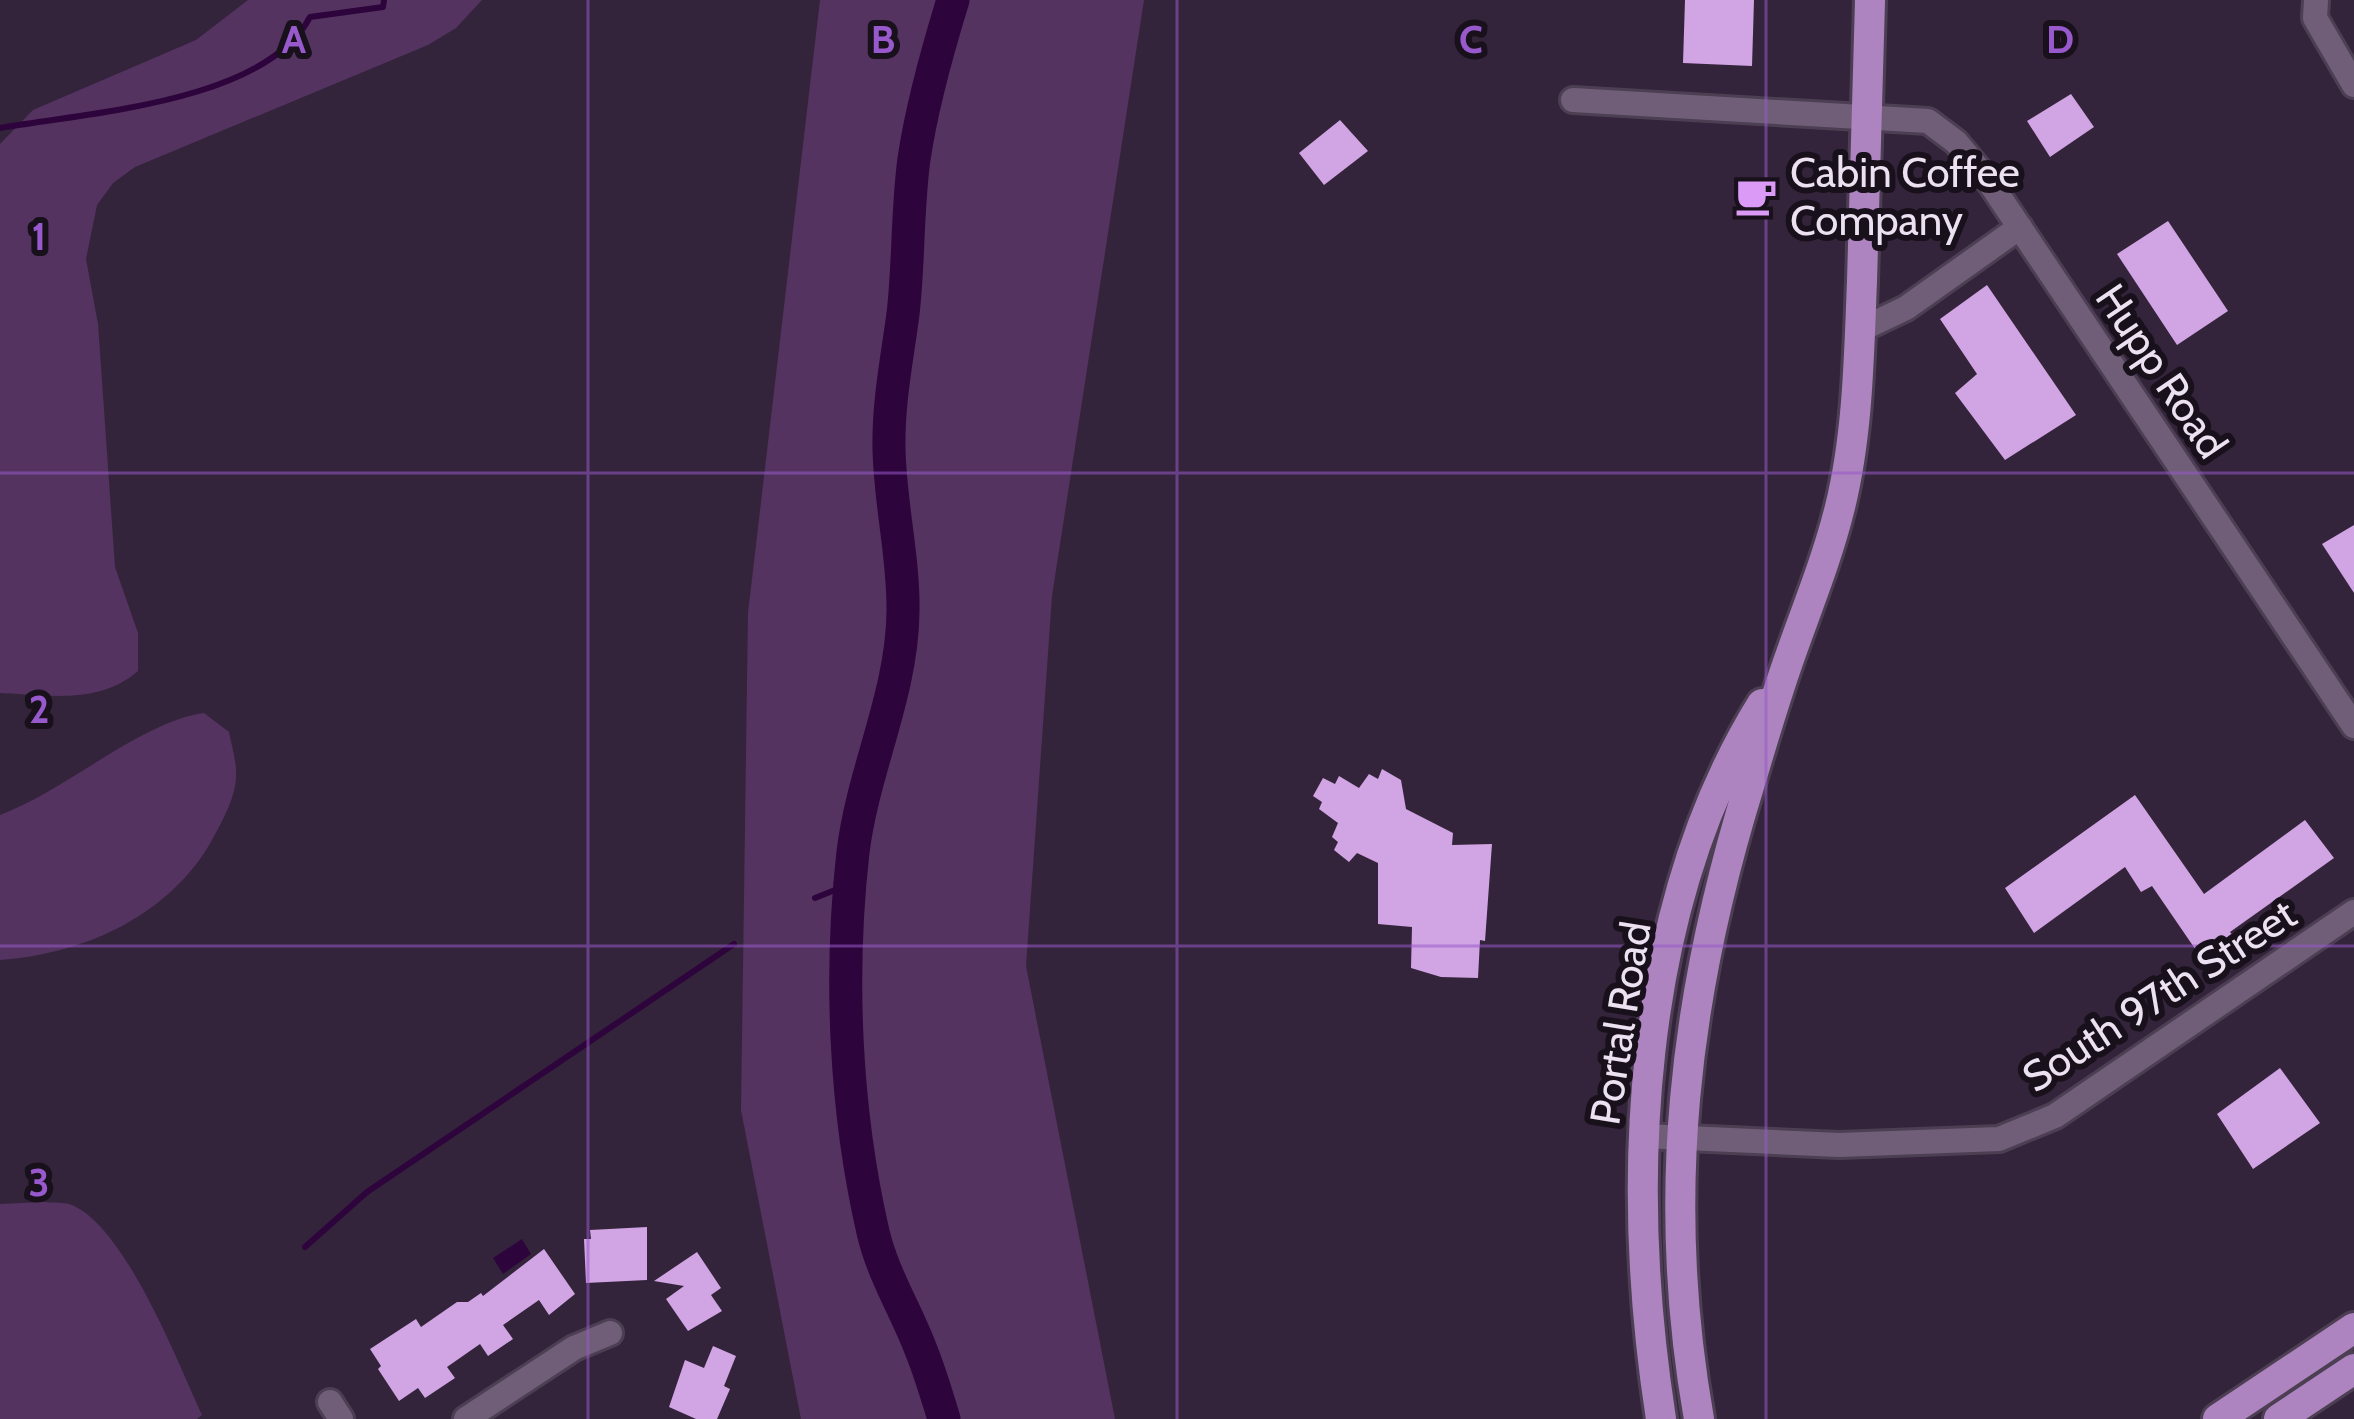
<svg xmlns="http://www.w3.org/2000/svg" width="2354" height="1419" viewBox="0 0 2354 1419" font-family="Cabin,sans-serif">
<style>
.green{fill:#543361}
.water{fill:#2e043c}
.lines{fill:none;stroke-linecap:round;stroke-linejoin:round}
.stream{stroke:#2e043c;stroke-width:6}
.river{stroke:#2e043c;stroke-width:33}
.building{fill:#d1a4e4}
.minor-casing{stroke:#4d3f53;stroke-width:30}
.major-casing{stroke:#4d3f53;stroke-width:36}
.minor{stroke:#705e78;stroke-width:24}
.major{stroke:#ae84c0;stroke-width:30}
.grid{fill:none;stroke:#9759cb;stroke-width:3;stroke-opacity:0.55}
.labels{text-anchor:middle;stroke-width:12;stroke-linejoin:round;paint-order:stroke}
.poi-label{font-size:42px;fill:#ebe1f0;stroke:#18101b;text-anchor:start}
.street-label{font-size:42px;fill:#ebe1f0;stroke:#18101b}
.grid-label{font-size:39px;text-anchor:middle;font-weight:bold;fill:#9759cb;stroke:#18101b;stroke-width:12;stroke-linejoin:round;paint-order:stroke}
</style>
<rect width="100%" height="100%" fill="#34243b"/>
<!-- green -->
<path class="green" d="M248 0H482L456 28 428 45 135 167 113 183 97 205 86 259 98 324 115 567 138 633V671C99 705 49 695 0 693V144L33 110 196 40Z
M820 0H1144L1052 596 1026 966 1115 1419H801L741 1110 748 613Z
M204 713 229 732C232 747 237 763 236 778 235 798 222 822 212 840 170 915 85 954 0 960V815C65 791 142 721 204 713Z
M44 1202C52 1203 65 1202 72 1205 126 1228 178 1363 202 1415L197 1419H0V1204Z"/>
<!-- water -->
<path class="water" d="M522 1239 531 1254 503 1274 493 1258Z"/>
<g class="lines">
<!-- stream -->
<path class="stream" d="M0 128C87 113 266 102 310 17L383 7 384 0
M815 898 850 884
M305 1247 367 1192 734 944"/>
<!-- river -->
<path class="river" d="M944 1419C937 1396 930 1372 921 1350 906 1310 883 1275 873 1232 845 1110 839 976 853 852 863 770 902 695 903 612 904 558 890 504 889 449 888 403 897 359 903 314 909 262 907 210 914 159 922 105 937 52 953 0"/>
</g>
<!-- building -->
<path class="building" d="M1685 0H1754L1752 66 1683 63Z
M2071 94 2094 127 2050 157 2027 121Z
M1340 120 1368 151 1324 185 1299 153Z
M2168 221 2228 311 2177 345 2117 254Z
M1987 285 2076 415 2005 460 1955 393 1977 374 1940 319Z
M2354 525V593L2322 544Z
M1382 769 1401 780 1406 809 1453 833 1452 845 1492 844 1485 941 1480 940 1478 978 1441 977 1411 968 1412 927 1378 924V863L1357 853 1349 862 1334 850 1338 842 1332 837 1338 823 1319 809 1322 802 1313 796 1323 778 1335 784 1339 776 1359 788 1369 774 1378 779Z
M2135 795 2204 894 2305 820 2334 858 2230 932 2234 937 2202 959 2152 886 2141 892 2125 867 2034 933 2005 888Z
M2280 1068 2320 1123 2253 1169 2217 1114Z
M647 1227V1280L586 1283 584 1239H591L590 1230Z
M544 1249 575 1294 549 1315 539 1300 503 1325 513 1339 488 1356 480 1344 447 1367 455 1378 425 1398 418 1388 399 1401 378 1369 381 1366 370 1349 416 1319 421 1327 457 1302H468L481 1293 483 1296Z
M697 1252 721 1288 711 1295 722 1311 688 1331 666 1299 684 1286 654 1281Z
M713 1346 736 1356 724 1386 730 1389 717 1419H696L669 1407 685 1360 704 1368Z"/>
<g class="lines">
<!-- minor casing -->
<g class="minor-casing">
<path id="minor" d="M2316 0 2315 18 2354 85
M1573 100 1928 121 1956 142 1990 183 2354 726
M1860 330 1906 308 2020 227
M1644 1136 1839 1145 1999 1139 2055 1116 2354 912
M330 1402 341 1419
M466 1419 574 1348 610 1333"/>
</g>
<!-- major casing -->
<g class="major-casing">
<path id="major" d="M1661 1419C1625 1186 1635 909 1762 704
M1699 1419C1660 1199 1684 995 1750 783 1762 743 1774 702 1788 662 1806 610 1827 560 1840 507 1858 434 1859 356 1862 281 1865 188 1868 94 1870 0
M2218 1419 2354 1328
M2279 1419 2354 1369"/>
</g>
<!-- minor -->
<use href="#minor" class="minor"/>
<!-- major -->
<use href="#major" class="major"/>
</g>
<!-- grid -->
<path class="grid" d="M588 0V1419M1177 0V1419M1766 0V1419M0 473H2354M0 946H2354"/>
<!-- icons -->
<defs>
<g id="cafe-bare" transform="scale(3.24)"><path d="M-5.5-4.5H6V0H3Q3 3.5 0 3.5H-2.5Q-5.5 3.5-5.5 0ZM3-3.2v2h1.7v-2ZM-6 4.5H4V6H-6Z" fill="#da9af6" stroke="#18101b" stroke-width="2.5" paint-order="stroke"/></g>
</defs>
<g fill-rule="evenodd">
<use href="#cafe-bare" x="1756" y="196"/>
</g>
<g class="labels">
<!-- poi labels -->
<g class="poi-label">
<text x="1790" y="187">Cabin Coffee<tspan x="1790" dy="48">Company</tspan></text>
</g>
<!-- street labels -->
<g class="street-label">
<text transform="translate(2162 371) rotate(56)" y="15">Hupp Road</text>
<text transform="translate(2159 995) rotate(-33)" y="15">South 97th Street</text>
<text transform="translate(1620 1023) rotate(-81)" y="15">Portal Road</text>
</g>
</g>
<g class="grid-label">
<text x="294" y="53">A</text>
<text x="883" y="53">B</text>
<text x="1471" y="53">C</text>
<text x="2060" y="53">D</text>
<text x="39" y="250">1</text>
<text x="39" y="723">2</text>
<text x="39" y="1196">3</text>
</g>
</svg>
